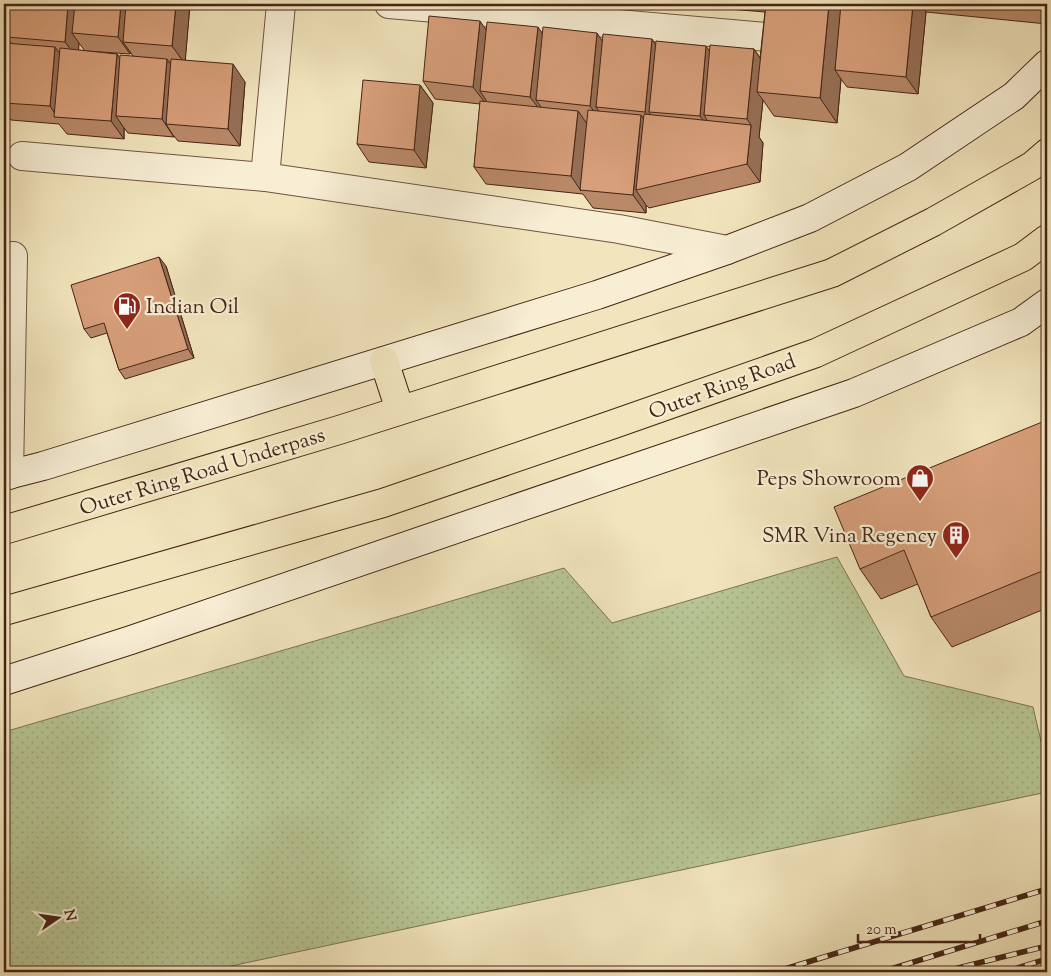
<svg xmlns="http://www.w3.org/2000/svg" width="1051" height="976" viewBox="0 0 1051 976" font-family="'Sorts Mill Goudy',serif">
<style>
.grass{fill:url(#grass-dots);stroke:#7e7454}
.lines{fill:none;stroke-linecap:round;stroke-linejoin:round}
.street-casing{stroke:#70543f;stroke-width:30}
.secondary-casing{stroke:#452415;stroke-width:30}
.highway-casing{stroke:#452415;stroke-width:30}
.street{stroke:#f7eed4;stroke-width:28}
.secondary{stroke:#f7eed4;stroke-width:28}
.highway{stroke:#f2e5bd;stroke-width:28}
.rail-casing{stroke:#452415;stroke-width:5.5}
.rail{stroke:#f7eed4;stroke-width:4;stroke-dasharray:11;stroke-linecap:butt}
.wall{fill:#b98969;stroke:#452415;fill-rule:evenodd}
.shaded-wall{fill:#966f55;stroke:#452415}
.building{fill:#d79f7a;stroke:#452415}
.labels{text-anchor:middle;stroke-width:4.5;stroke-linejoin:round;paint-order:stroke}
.poi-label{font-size:21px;fill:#452415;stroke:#f7eed4;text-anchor:end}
.street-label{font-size:21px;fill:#452415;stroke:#f7eed4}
</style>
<defs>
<pattern id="grass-dots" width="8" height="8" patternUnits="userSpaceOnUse" patternTransform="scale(1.25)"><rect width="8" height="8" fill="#b7c594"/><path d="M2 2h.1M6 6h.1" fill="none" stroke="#9fa97f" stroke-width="1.8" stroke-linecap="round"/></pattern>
</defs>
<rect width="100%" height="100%" fill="#f2e5bd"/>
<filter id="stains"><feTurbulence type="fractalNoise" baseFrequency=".004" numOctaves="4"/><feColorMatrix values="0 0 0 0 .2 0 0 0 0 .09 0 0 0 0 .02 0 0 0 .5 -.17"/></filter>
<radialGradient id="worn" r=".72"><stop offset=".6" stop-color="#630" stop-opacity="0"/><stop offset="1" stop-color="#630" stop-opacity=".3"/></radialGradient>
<!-- grass -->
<path class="grass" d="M837 557 904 676 1033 707 1047 767V792L203 972H4V732L564 568 612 623Z"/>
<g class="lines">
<!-- street casing -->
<g class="street-casing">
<path id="street" d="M389 4 767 37
M22 156 265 177 619 229 727 250
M265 177 281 4
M9 475 13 256"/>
</g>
<!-- secondary casing -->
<g class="secondary-casing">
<path id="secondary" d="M4 476 43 466 597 295 727 250 810 218 908 167 1014 96 1047 64
M4 681 131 640 854 393 1021 322 1047 303"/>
</g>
<!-- highway casing -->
<g class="highway-casing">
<path id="highway" d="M384 361 400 410
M4 530 339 430 832 273 933 222 1032 166 1047 153
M4 611 383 503 614 424 816 353 1023 257 1047 239"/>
</g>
<!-- street -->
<use href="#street" class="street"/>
<!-- secondary -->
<use href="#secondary" class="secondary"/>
<!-- highway -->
<use href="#highway" class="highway"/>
<!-- rail casing -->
<g class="rail-casing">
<path id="rail" d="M775 972 1047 889
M881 972 1047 921
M942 972 1047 946
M1004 972 1047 959"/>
</g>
<!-- rail -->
<use href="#rail" class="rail"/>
</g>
<!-- wall -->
<path class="wall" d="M190 4 185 60 245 82 240 146 178 141 174 136V137L128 133 124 128V139L67 134 59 124 11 120 4 109V46L12 44 7 37ZM79 43 85 51 78 50ZM86 51 130 54 131 53 133 56 120 59 117 54Z
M726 4H1047V24L926 12 918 94 847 87 841 79 837 123 774 116 763 100 759 137 763 143 760 182 649 208 646 205V213L593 208 583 194 486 184 474 167 480 104 435 99 423 81 486 30 542 33 602 41 656 44 710 51 754 49 760 58 765 12 729 9Z
M420 85 433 103 426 168 369 162 357 144Z
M166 266 194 358 125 379 119 370 107 333 91 338 84 329Z
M1047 420V608L952 647 931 617 918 584 881 599 860 569Z"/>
<!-- shaded-wall -->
<path class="shaded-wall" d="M68 4H82L72 33 79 43 78 59 65 42Z
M121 4H134L123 42 131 53 130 54 118 37Z
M176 4H190L185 64 172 46Z
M829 4H849L835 70 841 79 837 123 820 98Z
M913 4H920L926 12 918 94 906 77Z
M1043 4H1047V10Z
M480 21 492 38 480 91 486 100V104L473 87Z
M538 27 550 45 536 100 543 110V114L530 97Z
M597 33 609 51 596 107 603 117 602 123 590 106Z
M652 39 664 57 649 112 658 125 657 129 645 112Z
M706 46 718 63 704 115 712 128V133L700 116Z
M55 47 67 64 57 117 50 106Z
M754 49 766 67 757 92 763 100 759 137 763 143 760 182 747 164 751 125 747 119Z
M117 54 129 71 116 116 124 128V139L111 121Z
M167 59 179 76 166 124 174 137 162 119Z
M233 64 245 82 240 146 228 129Z
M420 85 433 103 426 168 414 150Z
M578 111 590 128 581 191 571 176Z
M641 115 653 133 636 190 646 205V213L633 195Z
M159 257 166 266 194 358 188 349Z"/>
<!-- building -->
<path class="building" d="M10 4H68L65 42 7 37Z
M75 4H121L118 37 72 33Z
M126 4H176L172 46 123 42Z
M766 4H829L820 98 757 92Z
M841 4H913L906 77 835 70Z
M429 16 480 21 473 87 423 81Z
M487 22 538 27 530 97 480 91Z
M543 27 597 33 590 106 536 100Z
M603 34 652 39 645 112 596 107Z
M656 41 706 46 700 116 649 112Z
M4 43 55 47 50 106 4 103Z
M710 45 754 49 747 119 704 115Z
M60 48 117 54 111 121 54 117Z
M120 55 167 59 162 119 116 116Z
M171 59 233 64 228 129 166 124Z
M363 80 420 85 414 150 357 144Z
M480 101 578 111 571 176 474 167Z
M588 110 641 115 633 195 580 190Z
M644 114 751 125 747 164 636 190Z
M159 257 188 349 119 370 104 323 84 329 71 285Z
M1047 420V569L931 617 904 550 860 569 834 507Z"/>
<!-- icons -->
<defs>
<g id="fuel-pin" transform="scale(1.4375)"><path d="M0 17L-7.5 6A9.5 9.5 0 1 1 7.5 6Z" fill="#8f2418" stroke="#f7eed4"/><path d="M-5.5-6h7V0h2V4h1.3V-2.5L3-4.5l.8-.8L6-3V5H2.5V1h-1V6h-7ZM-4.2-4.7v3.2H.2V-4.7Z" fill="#fff"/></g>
<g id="shop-pin" transform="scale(1.4375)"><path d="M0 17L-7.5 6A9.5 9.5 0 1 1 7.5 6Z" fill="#8f2418" stroke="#f7eed4"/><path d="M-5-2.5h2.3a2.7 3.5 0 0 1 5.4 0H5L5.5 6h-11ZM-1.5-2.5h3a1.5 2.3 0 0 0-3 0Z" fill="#fff"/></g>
<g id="building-pin" transform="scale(1.4375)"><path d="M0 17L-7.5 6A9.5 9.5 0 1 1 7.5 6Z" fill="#8f2418" stroke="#f7eed4"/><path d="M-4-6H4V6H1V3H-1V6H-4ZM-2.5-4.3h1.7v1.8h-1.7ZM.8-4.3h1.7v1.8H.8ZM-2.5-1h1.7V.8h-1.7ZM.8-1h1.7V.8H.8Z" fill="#fff"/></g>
</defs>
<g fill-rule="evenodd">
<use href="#fuel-pin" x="127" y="306"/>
<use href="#shop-pin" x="920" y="478"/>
<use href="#building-pin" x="956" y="535"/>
</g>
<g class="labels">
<!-- poi labels -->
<g class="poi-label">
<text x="146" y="313" text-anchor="start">Indian Oil</text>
<text x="901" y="485">Peps Showroom</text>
<text x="937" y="542">SMR Vina Regency</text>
</g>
<!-- street labels -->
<g class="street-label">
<text transform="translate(722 386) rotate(-20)" y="7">Outer Ring Road</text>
<text transform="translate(202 471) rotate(-17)" y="7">Outer Ring Road Underpass</text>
</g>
</g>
<!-- margin -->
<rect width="1051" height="976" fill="none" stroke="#f2e5bd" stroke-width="20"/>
<rect x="5" y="5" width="1041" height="966" fill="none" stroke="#452415" stroke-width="2.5"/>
<rect x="10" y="10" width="1031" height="956" fill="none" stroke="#452415"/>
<!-- north arrow -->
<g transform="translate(58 918) rotate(77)" stroke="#f7eed4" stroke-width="4" paint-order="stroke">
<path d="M0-4L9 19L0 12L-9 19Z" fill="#452415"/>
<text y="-8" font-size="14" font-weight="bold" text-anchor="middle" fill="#452415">N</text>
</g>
<!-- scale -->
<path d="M858 934v8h122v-8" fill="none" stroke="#452415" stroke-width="2.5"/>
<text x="866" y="934" font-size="15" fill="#452415" stroke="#f7eed4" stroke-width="4" paint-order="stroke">20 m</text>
<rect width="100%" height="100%" filter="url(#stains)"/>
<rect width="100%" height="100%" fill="url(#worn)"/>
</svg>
